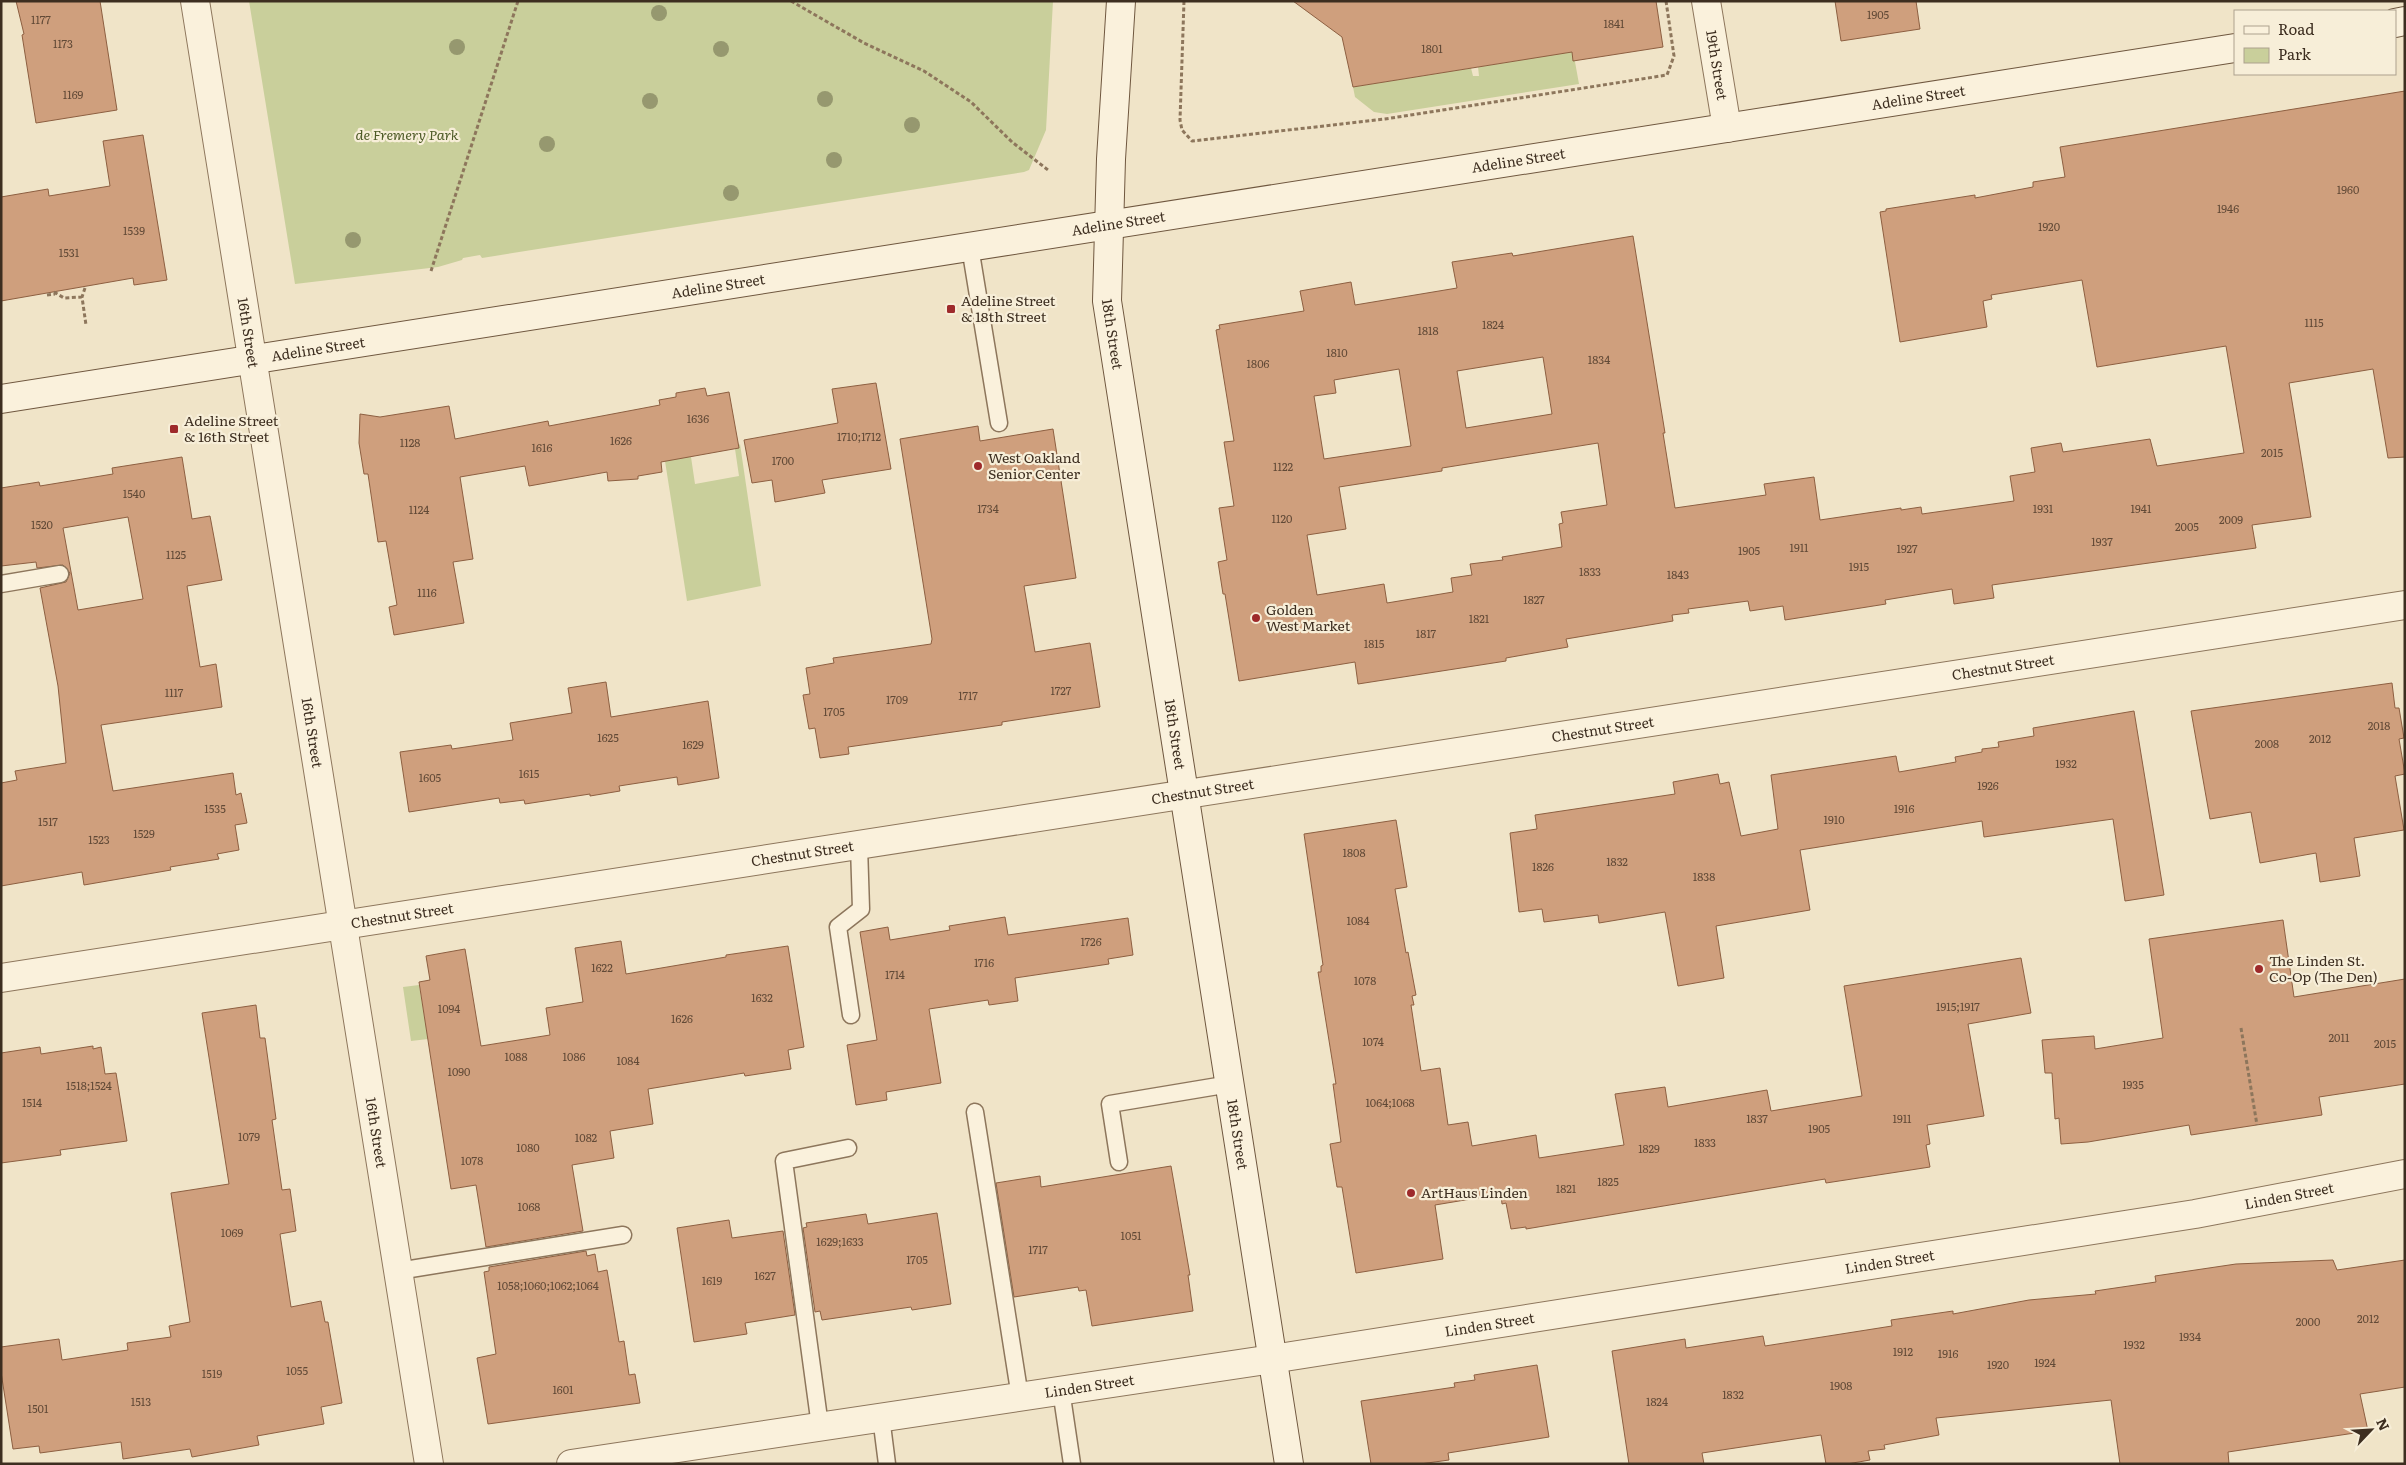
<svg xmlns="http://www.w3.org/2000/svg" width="2406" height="1465" viewBox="0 0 2406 1465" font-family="Literata,serif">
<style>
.green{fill:#c9cf9b}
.building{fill:#cf9f7d;stroke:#8d5f41;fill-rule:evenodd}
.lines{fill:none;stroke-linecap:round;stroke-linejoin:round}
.lane-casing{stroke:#8d765c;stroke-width:19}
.street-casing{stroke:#8d765c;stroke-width:30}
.secondary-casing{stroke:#6f573f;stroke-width:30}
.path{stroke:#8d765c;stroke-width:3;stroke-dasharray:4 2.5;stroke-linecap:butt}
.lane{stroke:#faf1dc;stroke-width:16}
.street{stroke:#faf1dc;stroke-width:28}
.secondary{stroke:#faf1dc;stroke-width:28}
.tree{fill:#96986f}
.poi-dot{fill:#9e2a2b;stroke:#f7eed8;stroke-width:2}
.labels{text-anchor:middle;stroke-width:4.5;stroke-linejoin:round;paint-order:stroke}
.number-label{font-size:11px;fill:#624a37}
.street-label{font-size:14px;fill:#3d2e20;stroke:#f7eed8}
.park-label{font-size:14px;font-style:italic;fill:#4d5a26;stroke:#f7eed8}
.poi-label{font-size:14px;fill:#3d2e20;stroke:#f7eed8;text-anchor:start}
</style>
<rect width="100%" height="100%" fill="#f0e4c8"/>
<!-- green -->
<path class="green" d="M249 1H1053L1046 130 1029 170 1024 172 482 258 480 255 463 258 462 260 438 267 295 284Z
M1564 1 1579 84 1387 114 1374 112 1355 97 1353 87 1471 68 1473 76H1479L1478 67 1521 60Z
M662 442 691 457 695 484 739 476 735 449 740 444 761 586 687 601Z
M419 985 428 1039 411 1041 403 987Z"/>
<!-- building -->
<path class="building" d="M16 1H100L117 110 36 123 22 35 24 34Z
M1293 1H1656L1663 47 1573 61 1572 52 1353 87 1342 37Z
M1835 1H1916L1920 29 1841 41Z
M2405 91V457L2388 458 2373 369 2289 383 2311 517 2252 525 2256 548 1992 585 1994 598 1954 604 1952 589 1885 600 1886 604 1785 620 1783 606 1750 611 1748 601 1688 609 1689 613 1672 615 1673 621 1566 639 1568 647 1506 658V661L1358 684 1355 662 1239 681 1225 594H1223L1218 562 1227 560 1219 508 1234 506 1224 442 1234 441 1216 330 1220 329 1219 325 1304 311 1300 291 1351 282 1355 305 1457 288 1452 262 1512 253 1513 256 1633 236 1665 433H1663L1675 508 1766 495 1764 484 1814 477 1820 520 1901 508V510L1921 507 1922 514 2014 501 2010 476 2035 472 2031 448 2061 443 2063 452 2150 439 2157 466 2244 453 2226 346 2097 367 2082 280 1991 295 1992 299 1983 301 1987 327 1900 342 1880 212 1886 211V209L1975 195V198L2033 187V182L2065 177 2060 147ZM1543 357 1552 414 1466 428 1457 371ZM1399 369 1411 446 1324 459 1314 396 1336 393 1334 380ZM1598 443 1607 505 1561 512 1563 523 1559 524 1562 547 1502 557 1503 560 1470 564 1472 575 1451 578 1453 592 1387 603 1384 584 1317 595 1307 535 1346 529 1339 487 1442 471V468Z
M143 135 167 280 134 285 133 278 1 301V197L48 189 49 196 110 186 103 141Z
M876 383 891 469 822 480 825 493 775 502 772 480 752 483 744 440 838 423 832 389Z
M705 388 707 396 729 392 739 448 661 462 662 472 638 476V479L608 481 607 472 529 486 525 466 460 477 473 559 453 562 464 623 394 635 389 607 397 605 386 541 378 542 368 474H364L359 443 360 414 380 417 449 406 455 439 548 421 549 426 660 405 659 400 676 397V393Z
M978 426 980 441 1053 429 1076 578 1024 586 1035 652 1090 643 1100 707 1002 722V725L848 747 849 754 820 758 815 728 809 729 803 695 810 694 806 668 834 663 833 658 931 644 932 639 900 439Z
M182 457 192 519 210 516 222 580 187 586 200 667 216 664 222 707 101 725 113 791 233 773 236 795 241 793 247 823 235 825 239 850 217 854 219 859 170 867 171 870 84 885 82 872 1 886V783L17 780 15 771 66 763 58 686 40 588 66 582 70 573 63 565 37 568 36 562 1 566V488L39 482 40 486 113 474 112 468ZM128 517 143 599 78 610 63 528Z
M606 682 611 717 708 701 719 778 678 785 677 777 619 786 620 791 590 796V794L525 804 524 800 500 803 499 798 409 812 400 752 451 745 452 749 513 740 510 723 572 713 568 688Z
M2392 683 2395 708H2399L2404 738 2399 739 2405 774 2395 776 2404 830 2354 838 2360 876 2320 882 2316 853 2260 863 2251 812 2210 819 2191 711Z
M2134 711 2164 895 2125 901 2113 819 1984 837 1982 821 1800 850 1810 910 1716 926 1724 978 1678 986 1665 912 1599 923 1598 915 1544 922 1542 909 1519 912 1510 833 1537 829 1535 815 1675 794 1673 782 1718 774 1720 784 1729 782 1741 836 1778 829 1771 775 1896 756 1899 772 1956 762 1955 757 1982 752V749L1999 747 1998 742 2034 736 2033 728Z
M1396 820 1407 887 1395 889 1406 953 1408 952 1416 995 1412 996 1414 1005H1411L1421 1071 1440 1068 1448 1125 1468 1122 1472 1146 1536 1135 1539 1158 1624 1145 1615 1094 1665 1087 1668 1107 1767 1090 1771 1111 1862 1096 1844 986 2021 958 2031 1013 1968 1024 1984 1116 1927 1125 1930 1144 1926 1145 1930 1167 1826 1183 1825 1179 1526 1229V1227L1511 1229 1506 1203 1502 1204 1501 1194 1435 1205 1443 1259 1356 1273 1342 1187H1337L1330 1144 1341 1142 1333 1084H1336L1318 972H1321V966L1323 965 1304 834Z
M1005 917 1008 935 1128 918 1133 955 1108 959 1109 964 1015 978 1018 1001 989 1005 988 1000 929 1009 941 1083 886 1092 887 1100 856 1105 847 1045 877 1040 860 932 888 927 890 940 950 930 949 926Z
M2283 920 2294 997 2405 979V1084L2319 1097 2322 1115 2191 1135 2189 1125 2088 1142 2061 1144 2059 1118 2055 1119 2052 1073H2045L2042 1040 2094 1036 2095 1049 2163 1038 2149 939Z
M621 941 626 974 726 957V955L788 946 804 1047 788 1050 791 1069 745 1076 744 1073 648 1089 653 1124 610 1131 614 1158 572 1165 583 1231 486 1247 476 1185 451 1189 419 982 430 980 426 956 465 949 481 1046 550 1035 546 1008 583 1002 575 948Z
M256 1005 260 1038H265L276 1119 272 1120 282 1190 290 1189 296 1231 280 1234 291 1307 321 1301 325 1322H328L342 1403 321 1407 324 1424 257 1436 259 1445 192 1457 190 1449 123 1459 121 1442 40 1453 39 1446 13 1449 1 1372V1347L59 1339 62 1360 128 1350 127 1343 171 1337 169 1326 190 1322 171 1193 229 1184 202 1013Z
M93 1046V1049L101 1047 105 1074 116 1073 127 1141 60 1150 61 1155 1 1163V1053L40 1047 41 1054Z
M1171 1166 1190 1275H1188L1193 1311 1092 1326 1086 1290 1079 1291 1078 1287 1014 1297 996 1183 1040 1176 1041 1187Z
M937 1213 951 1304 912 1310 911 1307 822 1320 820 1311 815 1312 803 1228 807 1227 806 1223 866 1214 868 1224Z
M729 1220 732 1238 783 1231 795 1315 745 1323 747 1334 694 1342 677 1228Z
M586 1251 587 1256 595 1254 598 1272 607 1270 619 1342 624 1341 629 1375 635 1374 640 1403 488 1424 477 1358 496 1354 484 1272 489 1271V1267Z
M2333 1260 2337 1270 2405 1260V1387L2360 1394 2368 1431 2228 1452 2229 1464H2120L2111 1400 1936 1418 1939 1435 1884 1445 1885 1449 1868 1451 1870 1460 1847 1464H1826L1821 1435 1702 1453 1704 1464H1629L1612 1351 1685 1339 1686 1348 1763 1336 1765 1346 1892 1326 1891 1320 1953 1311V1314L2029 1300 2096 1294 2095 1291 2156 1282 2155 1276 2236 1264Z
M1537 1365 1549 1437 1448 1453 1449 1460 1420 1464H1371L1361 1401 1455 1387 1454 1383 1475 1380 1474 1375Z"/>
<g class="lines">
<!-- lane casing -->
<g class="lane-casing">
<path id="lane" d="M970 247 999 423
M1 584 60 574
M851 1015 838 927 861 909 859 846
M975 1112 1020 1397
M1119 1162 1110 1104 1230 1084
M398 1271 623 1235
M1061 1390 1072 1464
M881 1417 887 1464
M820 1426 784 1161 848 1148"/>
</g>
<!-- street casing -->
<g class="street-casing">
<g id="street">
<path id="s1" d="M195 1 429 1464"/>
<path id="s2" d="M1706 1 1727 128"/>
<path id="s3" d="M1 978 2405 605"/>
<path id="s4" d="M571 1464 1272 1359 2195 1214 2405 1174"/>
</g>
</g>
<!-- secondary casing -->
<g class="secondary-casing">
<g id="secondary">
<path id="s5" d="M1121 1 1111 159 1107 301 1289 1464"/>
<path d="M2395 23 2405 21"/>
<path id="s6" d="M1 399 2235 48"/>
</g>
</g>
<!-- path -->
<path class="path" d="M791 1 864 43 924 71 971 102 1012 142 1048 170
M1184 1 1180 120 1182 130 1192 141 1385 119 1667 75 1674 56 1666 1
M431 271 518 1
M85 288 82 297 86 325
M54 292 64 298 82 297
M47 295 55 294
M2241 1028 2257 1125"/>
<!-- lane -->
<use href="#lane" class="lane"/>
<!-- street -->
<use href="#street" class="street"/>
<!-- secondary -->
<use href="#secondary" class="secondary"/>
</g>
<!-- trees -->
<g class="tree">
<circle cx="659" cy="13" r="8"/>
<circle cx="457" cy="47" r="8"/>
<circle cx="721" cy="49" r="8"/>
<circle cx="825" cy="99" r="8"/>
<circle cx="650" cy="101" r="8"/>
<circle cx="912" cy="125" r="8"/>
<circle cx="547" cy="144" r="8"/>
<circle cx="834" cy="160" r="8"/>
<circle cx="731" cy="193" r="8"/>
<circle cx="353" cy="240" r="8"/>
</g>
<!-- markers -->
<g class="poi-dot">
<rect x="946" y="304" width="10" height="10" rx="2.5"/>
<rect x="169" y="424" width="10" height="10" rx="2.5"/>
<circle cx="978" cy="466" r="5"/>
<circle cx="1256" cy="618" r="5"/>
<circle cx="2259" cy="969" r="5"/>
<circle cx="1411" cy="1193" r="5"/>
</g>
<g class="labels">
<!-- number labels -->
<g class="number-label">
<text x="1878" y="19">1905</text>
<text x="41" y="24">1177</text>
<text x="1614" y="28">1841</text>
<text x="63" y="48">1173</text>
<text x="1432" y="53">1801</text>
<text x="73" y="99">1169</text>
<text x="2348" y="194">1960</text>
<text x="2228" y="213">1946</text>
<text x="2049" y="231">1920</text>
<text x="134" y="235">1539</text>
<text x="69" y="257">1531</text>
<text x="2314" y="327">1115</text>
<text x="1493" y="329">1824</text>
<text x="1428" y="335">1818</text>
<text x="1337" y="357">1810</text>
<text x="1599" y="364">1834</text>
<text x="1258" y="368">1806</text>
<text x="698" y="423">1636</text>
<text x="859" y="441">1710;1712</text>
<text x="621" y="445">1626</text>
<text x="410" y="447">1128</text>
<text x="542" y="452">1616</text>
<text x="2272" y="457">2015</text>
<text x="783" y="465">1700</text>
<text x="1283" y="471">1122</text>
<text x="134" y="498">1540</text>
<text x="988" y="513">1734</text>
<text x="2043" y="513">1931</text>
<text x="2141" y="513">1941</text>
<text x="419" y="514">1124</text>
<text x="1282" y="523">1120</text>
<text x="2231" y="524">2009</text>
<text x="42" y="529">1520</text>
<text x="2187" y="531">2005</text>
<text x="2102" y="546">1937</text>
<text x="1799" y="552">1911</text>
<text x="1907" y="553">1927</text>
<text x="1749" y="555">1905</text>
<text x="176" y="559">1125</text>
<text x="1859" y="571">1915</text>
<text x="1590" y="576">1833</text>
<text x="1678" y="579">1843</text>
<text x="427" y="597">1116</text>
<text x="1534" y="604">1827</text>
<text x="1479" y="623">1821</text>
<text x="1426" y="638">1817</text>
<text x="1374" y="648">1815</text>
<text x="1061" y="695">1727</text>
<text x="174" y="697">1117</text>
<text x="968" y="700">1717</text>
<text x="897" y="704">1709</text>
<text x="834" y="716">1705</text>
<text x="2379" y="730">2018</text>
<text x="608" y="742">1625</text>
<text x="2320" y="743">2012</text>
<text x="2267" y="748">2008</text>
<text x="693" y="749">1629</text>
<text x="2066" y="768">1932</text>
<text x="529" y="778">1615</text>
<text x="430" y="782">1605</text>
<text x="1988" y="790">1926</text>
<text x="215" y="813">1535</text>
<text x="1904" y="813">1916</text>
<text x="1834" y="824">1910</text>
<text x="48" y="826">1517</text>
<text x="144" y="838">1529</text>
<text x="99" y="844">1523</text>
<text x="1354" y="857">1808</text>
<text x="1617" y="866">1832</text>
<text x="1543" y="871">1826</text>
<text x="1704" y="881">1838</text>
<text x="1358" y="925">1084</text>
<text x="1091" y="946">1726</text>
<text x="984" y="967">1716</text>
<text x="602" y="972">1622</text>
<text x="895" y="979">1714</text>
<text x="1365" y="985">1078</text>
<text x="762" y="1002">1632</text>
<text x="1958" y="1011">1915;1917</text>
<text x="449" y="1013">1094</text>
<text x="682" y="1023">1626</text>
<text x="2339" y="1042">2011</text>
<text x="1373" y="1046">1074</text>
<text x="2385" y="1048">2015</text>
<text x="516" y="1061">1088</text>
<text x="574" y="1061">1086</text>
<text x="628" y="1065">1084</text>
<text x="459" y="1076">1090</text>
<text x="2133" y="1089">1935</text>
<text x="89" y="1090">1518;1524</text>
<text x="32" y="1107">1514</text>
<text x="1390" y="1107">1064;1068</text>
<text x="1757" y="1123">1837</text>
<text x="1902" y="1123">1911</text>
<text x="1819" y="1133">1905</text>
<text x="249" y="1141">1079</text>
<text x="586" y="1142">1082</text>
<text x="1705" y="1147">1833</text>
<text x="528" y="1152">1080</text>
<text x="1649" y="1153">1829</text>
<text x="472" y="1165">1078</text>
<text x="1608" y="1186">1825</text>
<text x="1566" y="1193">1821</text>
<text x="529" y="1211">1068</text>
<text x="232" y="1237">1069</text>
<text x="1131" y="1240">1051</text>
<text x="840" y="1246">1629;1633</text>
<text x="1038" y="1254">1717</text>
<text x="917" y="1264">1705</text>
<text x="765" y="1280">1627</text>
<text x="712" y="1285">1619</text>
<text x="548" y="1290">1058;1060;1062;1064</text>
<text x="2368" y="1323">2012</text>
<text x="2308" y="1326">2000</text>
<text x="2190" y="1341">1934</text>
<text x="2134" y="1349">1932</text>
<text x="1903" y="1356">1912</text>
<text x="1948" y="1358">1916</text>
<text x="2045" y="1367">1924</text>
<text x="1998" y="1369">1920</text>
<text x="297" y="1375">1055</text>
<text x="212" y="1378">1519</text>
<text x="1841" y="1390">1908</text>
<text x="563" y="1394">1601</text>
<text x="1733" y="1399">1832</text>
<text x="141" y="1406">1513</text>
<text x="1657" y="1406">1824</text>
<text x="38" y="1413">1501</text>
</g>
<!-- street labels -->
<g class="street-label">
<text dy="5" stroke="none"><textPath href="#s2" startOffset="65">19th Street</textPath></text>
<text dy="5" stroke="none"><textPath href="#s6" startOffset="1941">Adeline Street</textPath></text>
<text dy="5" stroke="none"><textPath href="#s6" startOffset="1536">Adeline Street</textPath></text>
<text dy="5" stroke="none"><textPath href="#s6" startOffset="1131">Adeline Street</textPath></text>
<text dy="5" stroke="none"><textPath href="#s6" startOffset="726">Adeline Street</textPath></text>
<text dy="5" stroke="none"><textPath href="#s1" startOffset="336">16th Street</textPath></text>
<text dy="5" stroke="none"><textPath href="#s5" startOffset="334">18th Street</textPath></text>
<text dy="5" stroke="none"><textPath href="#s6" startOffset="321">Adeline Street</textPath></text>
<text dy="5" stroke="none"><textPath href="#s3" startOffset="2026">Chestnut Street</textPath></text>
<text dy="5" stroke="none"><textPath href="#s3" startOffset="1621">Chestnut Street</textPath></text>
<text dy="5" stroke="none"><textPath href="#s1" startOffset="741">16th Street</textPath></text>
<text dy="5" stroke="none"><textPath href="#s5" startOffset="739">18th Street</textPath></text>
<text dy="5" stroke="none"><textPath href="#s3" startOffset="1216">Chestnut Street</textPath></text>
<text dy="5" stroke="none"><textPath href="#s3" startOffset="811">Chestnut Street</textPath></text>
<text dy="5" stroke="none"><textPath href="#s3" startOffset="406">Chestnut Street</textPath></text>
<text dy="5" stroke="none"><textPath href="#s1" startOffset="1146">16th Street</textPath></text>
<text dy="5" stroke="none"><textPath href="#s5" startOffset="1144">18th Street</textPath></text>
<text dy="5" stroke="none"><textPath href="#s4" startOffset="1739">Linden Street</textPath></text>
<text dy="5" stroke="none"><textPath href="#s4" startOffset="1334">Linden Street</textPath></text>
<text dy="5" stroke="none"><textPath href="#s4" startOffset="929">Linden Street</textPath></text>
<text dy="5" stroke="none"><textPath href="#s4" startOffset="524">Linden Street</textPath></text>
</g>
<!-- park labels -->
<g class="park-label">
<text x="407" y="140">de Fremery Park</text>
</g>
<!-- poi labels -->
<g class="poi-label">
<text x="961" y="306">Adeline Street<tspan x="961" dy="16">&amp; 18th Street</tspan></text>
<text x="184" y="426">Adeline Street<tspan x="184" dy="16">&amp; 16th Street</tspan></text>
<text x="988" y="463">West Oakland<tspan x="988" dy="16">Senior Center</tspan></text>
<text x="1266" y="615">Golden<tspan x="1266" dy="16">West Market</tspan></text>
<text x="2269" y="966">The Linden St.<tspan x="2269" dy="16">Co-Op (The Den)</tspan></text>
<text x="1421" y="1198">ArtHaus Linden</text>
</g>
</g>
<!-- border -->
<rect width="2406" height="1465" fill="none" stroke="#3d2e20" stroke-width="5"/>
<!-- legend -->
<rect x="2234" y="10" width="162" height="65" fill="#f7eed8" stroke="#ada18e"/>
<rect x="2244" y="26" width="25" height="8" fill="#faf1dc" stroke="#ada18e"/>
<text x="2278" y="35" font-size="15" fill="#3d2e20">Road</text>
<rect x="2244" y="48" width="25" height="15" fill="#c9cf9b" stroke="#ada18e"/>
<text x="2278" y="60" font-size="15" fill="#3d2e20">Park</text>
<!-- north arrow -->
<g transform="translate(2371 1430) rotate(65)" stroke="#f7eed8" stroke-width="4" paint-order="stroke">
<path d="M0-4L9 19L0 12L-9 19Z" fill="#3d2e20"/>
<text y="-8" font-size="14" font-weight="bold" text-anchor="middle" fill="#3d2e20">N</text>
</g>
</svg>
